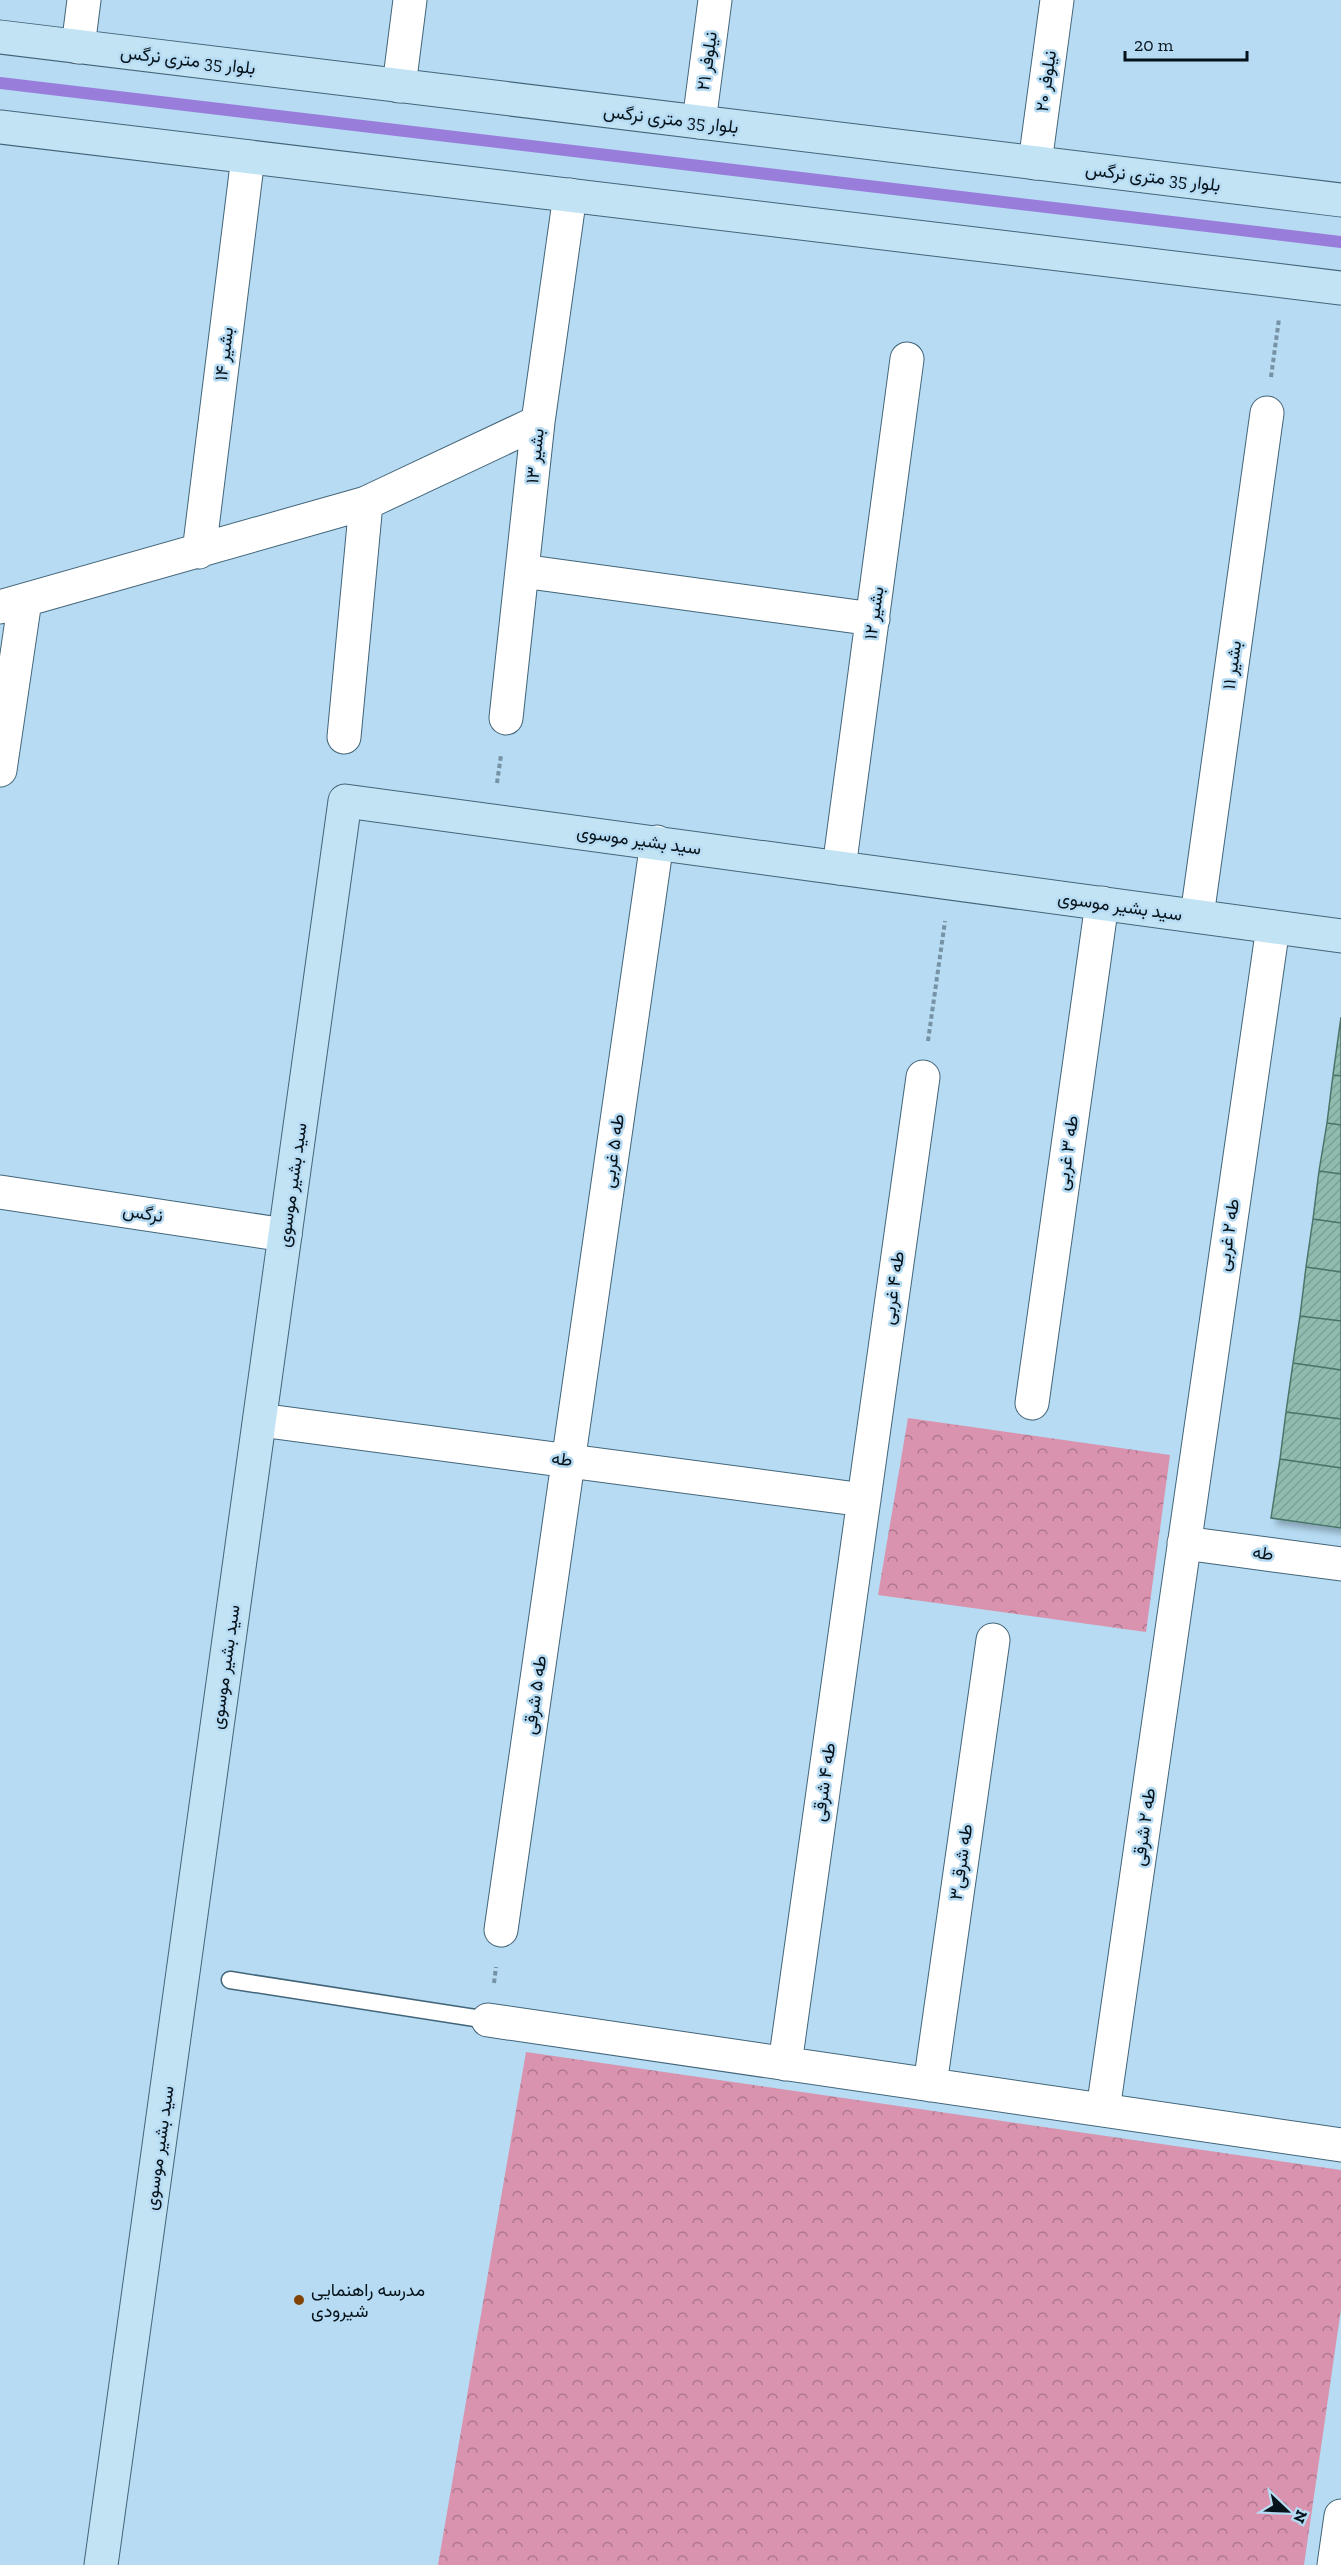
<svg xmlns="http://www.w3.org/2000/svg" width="1341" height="2565" viewBox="0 0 1341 2565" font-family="'Zilla Slab',Vazirmatn,serif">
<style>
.park{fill:url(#park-crowns)}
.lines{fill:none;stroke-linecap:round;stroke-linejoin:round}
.stream{stroke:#987eda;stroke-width:12}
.building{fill:url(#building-hatch);stroke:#4b756a;stroke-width:1.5;filter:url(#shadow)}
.lane-casing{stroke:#436579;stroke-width:19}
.street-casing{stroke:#436579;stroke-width:35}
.secondary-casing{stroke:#436579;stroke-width:35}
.path{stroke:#7692a4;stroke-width:4;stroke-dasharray:4.5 3;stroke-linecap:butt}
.lane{stroke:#fff;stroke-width:16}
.street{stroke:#fff;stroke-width:33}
.secondary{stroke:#c2e3f4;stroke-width:33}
.poi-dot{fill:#824306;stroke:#b6dbf2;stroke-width:2}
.labels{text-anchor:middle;stroke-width:5;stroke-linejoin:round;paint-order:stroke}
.street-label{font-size:18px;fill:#05121a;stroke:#b6dbf2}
.poi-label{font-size:18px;fill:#05121a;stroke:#b6dbf2;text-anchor:start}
</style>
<defs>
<pattern id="park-crowns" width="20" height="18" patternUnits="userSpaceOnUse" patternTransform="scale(1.5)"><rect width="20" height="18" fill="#d993ae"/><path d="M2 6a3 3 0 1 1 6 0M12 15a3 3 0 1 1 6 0" fill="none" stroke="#ae778d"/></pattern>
<pattern id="building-hatch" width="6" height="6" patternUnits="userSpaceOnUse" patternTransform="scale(1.5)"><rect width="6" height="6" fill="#90bcb0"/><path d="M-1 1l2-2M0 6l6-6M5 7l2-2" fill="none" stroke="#7ba197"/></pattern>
<filter id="shadow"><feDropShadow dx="5.5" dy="5.5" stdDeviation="3" flood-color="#0004"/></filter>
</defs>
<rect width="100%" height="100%" fill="#b6dbf2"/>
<!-- park -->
<path class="park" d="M908 1418 1170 1455 1146 1632 878 1595Z
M526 2052 1341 2170V2309L1304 2565H438Z"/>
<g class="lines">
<!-- stream -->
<path class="stream" d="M0 83 1341 242"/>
</g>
<!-- building -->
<path class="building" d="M1341 1017V1076L1333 1075Z
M1333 1075 1341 1076V1125L1327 1123Z
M1327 1123 1341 1125V1174L1319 1171Z
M1319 1171 1341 1174V1223L1313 1219Z
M1313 1219 1341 1223V1272L1306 1267Z
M1306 1267 1341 1272V1321L1300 1316Z
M1300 1316 1341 1321V1370L1293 1363Z
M1293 1363 1341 1370V1419L1286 1412Z
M1286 1412 1341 1419V1468L1280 1459Z
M1280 1459 1341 1468V1528L1271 1518Z"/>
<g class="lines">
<!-- lane casing -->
<g class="lane-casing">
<path id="lane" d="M230 1980 488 2020"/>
</g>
<!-- street casing -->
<g class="street-casing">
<path id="street" d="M78 47 84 0
M399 86 410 0
M699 122 715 0
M1035 163 1057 0
M199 552 248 157
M522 571 873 619
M0 607 366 503 538 422
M506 718 538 422 570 195
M344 737 366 503
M0 770 25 600
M839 868 907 359
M1197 916 1267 413
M0 1192 285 1235
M1032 1403 1102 903
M260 1420 864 1500
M1184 1543 1341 1564
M501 1930 657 842
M488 2020 1341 2145
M785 2064 923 1077
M930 2085 993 1640
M1103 2110 1273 927
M1334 2565 1341 2516"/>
</g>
<!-- secondary casing -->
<g class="secondary-casing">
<path id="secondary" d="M0 37 1341 200
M0 127 1341 288
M101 2565 345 801 1341 936"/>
</g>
<!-- path -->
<path class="path" d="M1271 377 1279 319
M497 783 501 755
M928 1041 945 921
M494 1983 496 1967"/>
<!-- lane -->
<use href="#lane" class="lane"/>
<!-- street -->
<use href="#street" class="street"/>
<!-- secondary -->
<use href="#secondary" class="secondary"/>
</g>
<!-- markers -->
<circle class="poi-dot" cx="299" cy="2300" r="6"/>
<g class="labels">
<!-- street labels -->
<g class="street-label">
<text transform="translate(188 60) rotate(7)" y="6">بلوار 35 متری نرگس</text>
<text transform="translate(707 61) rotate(-82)" y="6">نیلوفر ۲۱</text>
<text transform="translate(1046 81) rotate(-82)" y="6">نیلوفر ۲۰</text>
<text transform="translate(671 119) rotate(7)" y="6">بلوار 35 متری نرگس</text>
<text transform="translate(1153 177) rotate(7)" y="6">بلوار 35 متری نرگس</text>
<text transform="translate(224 354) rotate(-83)" y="6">بشیر ۱۴</text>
<text transform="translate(535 456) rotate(-84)" y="6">بشیر ۱۳</text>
<text transform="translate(874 613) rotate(-82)" y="6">بشیر ۱۲</text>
<text transform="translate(1232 665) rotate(-82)" y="6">بشیر ۱۱</text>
<text transform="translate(639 840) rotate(8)" y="6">سید بشیر موسوی</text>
<text transform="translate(1120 906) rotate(8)" y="6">سید بشیر موسوی</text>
<text transform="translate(613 1151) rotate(-82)" y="6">طه ۵ غربی</text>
<text transform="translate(1067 1153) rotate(-82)" y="6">طه ۳ غربی</text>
<text transform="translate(292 1185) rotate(-82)" y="6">سید بشیر موسوی</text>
<text transform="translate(143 1213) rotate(9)" y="6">نرگس</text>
<text transform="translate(1228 1235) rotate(-82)" y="6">طه ۲ غربی</text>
<text transform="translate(893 1288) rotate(-82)" y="6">طه ۴ غربی</text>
<text transform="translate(562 1459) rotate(7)" y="6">طه</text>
<text transform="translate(1263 1553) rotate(8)" y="6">طه</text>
<text transform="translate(225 1667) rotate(-82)" y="6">سید بشیر موسوی</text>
<text transform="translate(535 1695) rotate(-82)" y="6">طه ۵ شرقی</text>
<text transform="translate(824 1782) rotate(-82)" y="6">طه ۴ شرقی</text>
<text transform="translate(1144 1827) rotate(-82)" y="6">طه ۲ شرقی</text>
<text transform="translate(961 1862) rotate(-82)" y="6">طه شرقی۳</text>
<text transform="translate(159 2148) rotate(-82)" y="6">سید بشیر موسوی</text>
</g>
<!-- poi labels -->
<g class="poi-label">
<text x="311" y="2296">مدرسه راهنمایی<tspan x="311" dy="21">شیرودی</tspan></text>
</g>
</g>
<!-- north arrow -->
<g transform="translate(1287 2511) rotate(113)" stroke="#b6dbf2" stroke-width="4.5" paint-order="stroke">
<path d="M0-4.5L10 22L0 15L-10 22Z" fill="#05121a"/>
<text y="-9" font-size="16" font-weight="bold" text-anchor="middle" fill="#05121a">N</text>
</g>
<!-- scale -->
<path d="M1125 51v9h122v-9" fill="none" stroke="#05121a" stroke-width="3"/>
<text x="1134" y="51" font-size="18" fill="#05121a" stroke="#b6dbf2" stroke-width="4.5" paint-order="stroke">20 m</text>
</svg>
